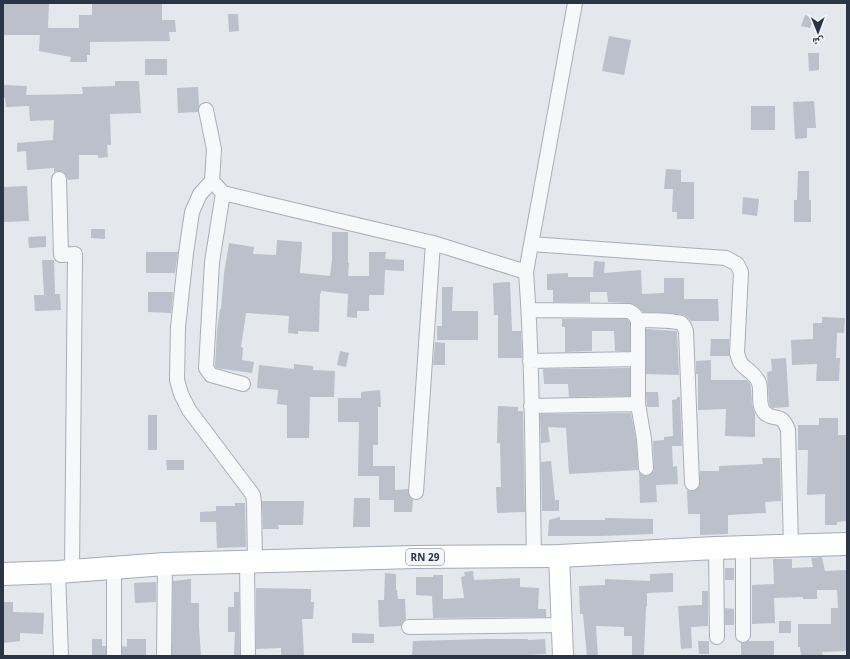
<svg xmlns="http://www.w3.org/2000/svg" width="850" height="659" viewBox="0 0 850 659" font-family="'Open Sans','Noto Naskh Arabic',sans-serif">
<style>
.building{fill:#bbc0ca}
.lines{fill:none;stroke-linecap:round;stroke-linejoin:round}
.street-casing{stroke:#a9aeb7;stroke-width:16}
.secondary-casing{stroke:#a9aeb7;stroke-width:22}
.primary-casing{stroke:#a3abb8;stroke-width:24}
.street{stroke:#f7f8fa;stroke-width:14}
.secondary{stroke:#fff;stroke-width:20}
.primary{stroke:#fff;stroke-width:22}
.labels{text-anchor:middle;stroke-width:3.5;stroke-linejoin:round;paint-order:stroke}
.shield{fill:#f4f6f9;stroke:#676e7b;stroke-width:1}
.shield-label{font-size:10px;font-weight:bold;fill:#2b3445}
</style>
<rect width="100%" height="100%" fill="#e4e7ec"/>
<!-- building -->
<path class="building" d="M3 3H49L48 28H79V15H92V4L162 3V20H175L176 32H169L170 41 90 42V55H87V62H70L71 57 39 51 40 35H3Z
M228 14H238L239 31 229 32Z
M805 15 814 18 810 28 801 26Z
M609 36 631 40 624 75 602 71Z
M808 53H819V70L809 71Z
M145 59H167V75H145Z
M115 81H139L141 113 110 114 111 145H107L108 157 98 158V155H79V179L68 180 66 175 63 172 58 171 54 172V168L27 170 26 151 17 152V143L53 140 54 120 30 121 29 106 6 107 5 98H3V85L27 86 26 95 83 94 82 87 115 86Z
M198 87 199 105 198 112 178 113 177 88Z
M814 101 816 128H807V138L795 139 793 102Z
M751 106H775V130H751Z
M666 169 681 170V182H694V219H677V212H672L673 189H664Z
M798 171H809V200H811V222H794V200H797Z
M27 186 29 221 3 222V187Z
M743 197 759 199 757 216 742 214Z
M91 229H105V239L91 238Z
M332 232H348V263H349L348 276H369V252H386L385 259 404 260V271L385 270 384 295H369V311H357V318L347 317 348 294 321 291V294L320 293 319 332 298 331V334L288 333 289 316 246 313 241 347 243 348 242 360 254 362 252 373 216 368 215 365 217 331 220 309H221L224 274 229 243 254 247 253 254 276 255 277 240 302 242 300 273 330 276 332 260Z
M46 236V247L29 248 28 237Z
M146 252H178L175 273H146Z
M42 260H54L55 294H60L61 310 35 311 34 295H44Z
M594 261 605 262 604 273 641 270 642 294 664 293V278H684V299H718L719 321H691L686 316 679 314 643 312 638 307 629 303 608 302 607 292H590V302H553V290H547V274L568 273V277H593Z
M510 282 512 331H521L522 358H498V315H494L493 283Z
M442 287H453L452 311H478V340H437V326H442Z
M148 292H173L171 313 148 312Z
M822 317 845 318 844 333H837L836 358H840L839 381H816L817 364 792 365 791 340 813 339V323H822Z
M562 319H627L630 323V351H615L614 331H592V351L565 352V327H562Z
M646 329 677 331 679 375 646 374Z
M711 339H729V356H710Z
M435 342 445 343V365H433Z
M340 351 349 353 346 367 337 365Z
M786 358 789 407 772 408 770 406 769 402 767 372 772 371 771 359Z
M711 360V380H747L750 384 751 388 752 404 755 414V437L725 436 726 409 698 410V374H696V361Z
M294 364 313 366V370L335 371 334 397H310L309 438H287V405L277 404 278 390 257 388 259 365 294 369Z
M630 368V396L569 397 568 384H544L543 369Z
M380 390 381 407H378V445H373V466H395V490L408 489 409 496 413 500 412 512H394V500H379V476H358L359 422H338V398H361V392Z
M646 392H658L659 407H647Z
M677 397H680L682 446H672L673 467 677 466 678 484 656 485 657 502 640 503 639 472 642 475 646 476 650 475 654 471 653 441 664 440V437L673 436 672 400 677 399Z
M498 406 518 407V411H523L525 512 497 513 496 487H501L500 443H497Z
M631 413 636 440 638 470 569 474 566 428 548 427 550 442 541 443 540 414Z
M148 415H157V450H148Z
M819 418H838V435H847V521L837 522V525H825V494L807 495 808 450H798V425H819Z
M762 458H780L781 501 765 502 766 513 728 515V534L700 535V514H688L687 490 693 491 699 487 700 471H719V466L763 464Z
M166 460H184V470H167Z
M551 461 555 500H559V511H542L541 462Z
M354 498H370V527H353Z
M262 501H304L303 525H278L279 529H263Z
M235 503H245L246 547 217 548 216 522H200V512L216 511V506H235Z
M560 517V520H605V518L653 519V534L601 536H548L549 520Z
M822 557 825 571 847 570V651L822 652 823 656H801L800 647H798V624H831V608H838L837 590H817V599H803V597L774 598 775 623 752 624V585L774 584 773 559H792V568L813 567 811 558Z
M725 568H734V580H725Z
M473 571 474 580 520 578V587L539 588 538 609H546V617L433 618 432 596 416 595V577H433V575H443V599L464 598 461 577 465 576 464 572Z
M385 573 396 574V590H397L398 599H405L406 619 402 623 401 626 379 627 378 600H384Z
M673 573V592L647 593V606L646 607 644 655H632V636H624V627L596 626 598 656H587L583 614H580L579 586 605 585V579L650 581V574Z
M191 579V603H199V626L201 656H172L173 581Z
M156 582V602L135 603 134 583Z
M256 588 311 589V602H314L313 619H302L304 656H281V648L256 649Z
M702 591H708V626L691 627 692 648 681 649 678 606 702 605Z
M234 592H239L240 656H234L235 632H228V607H234Z
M3 602H13V612L44 613 43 634 20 633V641L3 643Z
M725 608 734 609V625H725Z
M779 621H791V633H779Z
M352 633 374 634V643H352Z
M92 639H102V646H106V656H92Z
M127 639H146V656H122V646L127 647Z
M486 639H528V640L545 639 546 654 528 655V656H434V655H412L413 641Z
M698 641H709V654H699Z
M749 641H774V656H741V643H743Z"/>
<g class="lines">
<!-- street casing -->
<g class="street-casing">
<path id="street" d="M206 110 214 149 212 181 223 193 256 201 433 243 526 272
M59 179 61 255 75 254 72 571
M212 181 200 194 192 212 186 253 178 327 177 380 181 394 189 410 253 495 254 503 255 561
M223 193 212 262 206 368 211 375 243 384
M531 244 726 258 737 264 741 272 737 353C738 356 739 360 740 362 745 370 755 372 759 383 762 391 757 406 765 413 775 422 781 411 788 430L791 546
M529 310 629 311 634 314 638 320V404L644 439 646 468
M638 320C648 320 672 320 681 323 684 325 685 328 686 331L692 483
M530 361 638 359
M531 406 638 404
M416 492 433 243
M716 548 717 637
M534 556C532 461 533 366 526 272L575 3
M247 562 248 656
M114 567V656
M58 572 61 656
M409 627 562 625
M743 635V548
M164 656 165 564"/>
</g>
<!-- secondary casing -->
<g class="secondary-casing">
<path id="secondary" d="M559 556 563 656"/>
</g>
<!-- primary casing -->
<g class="primary-casing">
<path id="primary" d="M3 574 58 572 165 564 414 557 559 556 716 548 847 544"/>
</g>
<!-- street -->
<use href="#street" class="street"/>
<!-- secondary -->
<use href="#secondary" class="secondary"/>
<!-- primary -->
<use href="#primary" class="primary"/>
</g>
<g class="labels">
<!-- shield labels -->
<rect class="shield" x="406" y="549" width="38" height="16" rx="3"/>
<g class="shield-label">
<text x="425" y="561">RN 29</text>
</g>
</g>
<!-- border -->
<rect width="850" height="659" fill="none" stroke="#2b3445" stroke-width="8"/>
<!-- north arrow -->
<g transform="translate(818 32) rotate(179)" stroke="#f4f6f9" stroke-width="3" paint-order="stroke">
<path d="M0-3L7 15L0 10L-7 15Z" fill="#2b3445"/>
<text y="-6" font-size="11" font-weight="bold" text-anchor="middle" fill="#2b3445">ش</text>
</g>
</svg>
